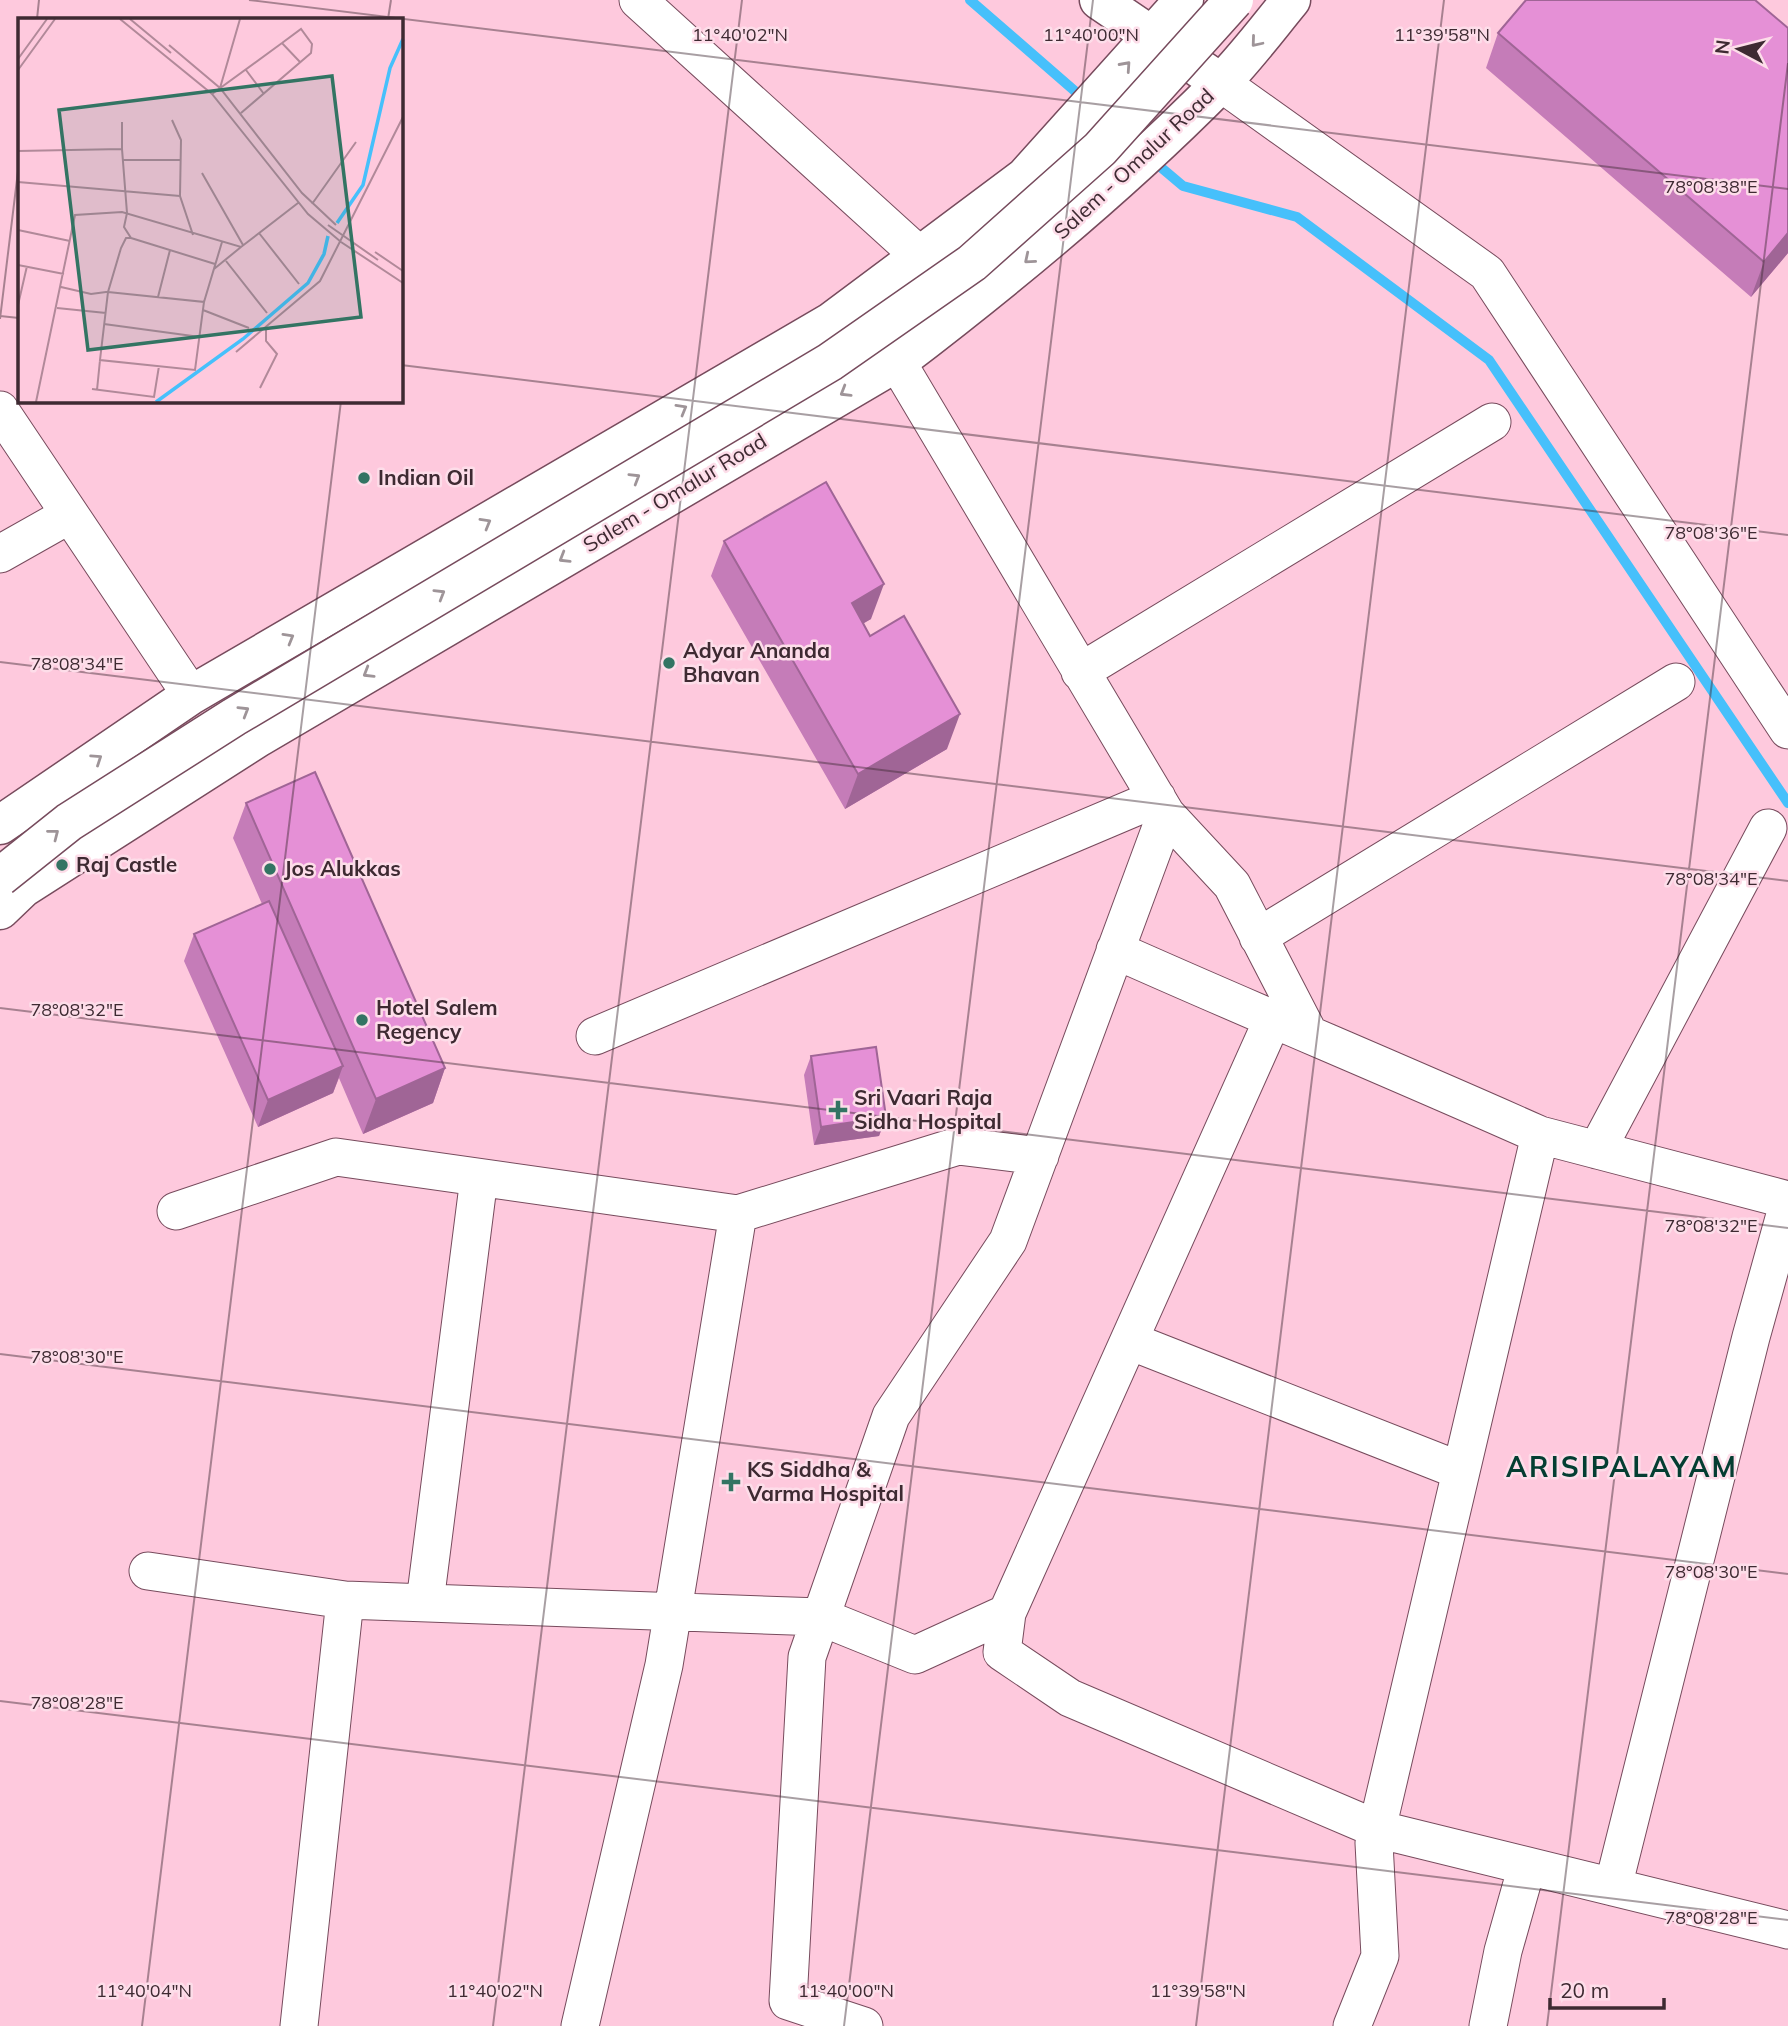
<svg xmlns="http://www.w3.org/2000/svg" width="1788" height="2026" viewBox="0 0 1788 2026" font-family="Mulish,sans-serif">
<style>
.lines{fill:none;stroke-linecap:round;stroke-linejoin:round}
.stream{stroke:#46c0fb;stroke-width:10}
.street-casing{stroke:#774b5d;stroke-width:39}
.secondary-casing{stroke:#774b5d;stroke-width:41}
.primary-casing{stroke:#774b5d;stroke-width:41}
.street{stroke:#fff;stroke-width:37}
.secondary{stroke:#fff;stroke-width:38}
.primary{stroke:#fff;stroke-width:38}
.primary-bridge-casing{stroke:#774b5d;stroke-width:41;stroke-linecap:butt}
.primary-bridge{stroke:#fff;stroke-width:38}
.wall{fill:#c57cb8}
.shaded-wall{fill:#a06596}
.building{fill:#e590d6;stroke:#a06596;stroke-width:2}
.oneway{stroke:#9e9498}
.ticks{fill:none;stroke:#3e2a32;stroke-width:2;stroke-opacity:0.45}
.poi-dot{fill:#337463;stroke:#fddde9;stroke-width:2.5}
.labels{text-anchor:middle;stroke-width:5;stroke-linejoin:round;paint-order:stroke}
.street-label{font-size:21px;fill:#3e2a32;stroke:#fddde9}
.poi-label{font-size:21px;font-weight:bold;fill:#3e2a32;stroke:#fddde9;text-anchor:start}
.district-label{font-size:28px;font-weight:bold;letter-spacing:2px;fill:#043e32;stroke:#fddde9}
.inset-river{fill:none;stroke:#46c0fb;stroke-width:3.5}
.inset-road{fill:none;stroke:#b18999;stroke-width:2}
.view{fill:#337463;fill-opacity:0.15;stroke:#337463;stroke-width:3.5}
.inset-edge{fill:none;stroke:#3e2a32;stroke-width:3.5}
.ticks-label{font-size:18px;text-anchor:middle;fill:#3e2a32;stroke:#fddde9;stroke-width:5;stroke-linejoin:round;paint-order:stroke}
</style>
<rect width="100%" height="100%" fill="#fec9dd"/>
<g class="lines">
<!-- stream -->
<path class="stream" d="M970 0 1084 99
M1151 159 1183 186 1297 217 1489 360 1788 803"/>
<!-- street casing -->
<g class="street-casing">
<path id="street" d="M638 0 920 256
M1221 83 1487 273 1788 730
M0 410 191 695
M0 554 69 515
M1080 672 1492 422
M1166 814 1232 885 1309 1034
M1258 937 1676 682
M1115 950C1256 1013 1399 1072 1540 1135
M595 1036 1157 798
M1597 1150 1768 828
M176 1211 336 1157 738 1214 958 1146 1040 1156
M1130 1341 1461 1471
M148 1571 345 1600
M425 1602 479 1178
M1007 1613 1272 1021
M1613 1887 1751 1337 1788 1204
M299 2026 345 1600 821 1617 915 1655 1007 1613 1002 1652 1070 1698 1377 1829 1788 1930
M580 2026 664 1665 738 1214
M864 2026 788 2001 807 1657 891 1416 1008 1241 1166 814 897 362
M1352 2026 1380 1956 1374 1843 1377 1829 1540 1135 1788 1200
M1488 2026 1503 1951 1527 1866"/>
</g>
<!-- secondary casing -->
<g class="secondary-casing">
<path id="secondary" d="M1099 0 1221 83"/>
</g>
<!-- primary casing -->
<g class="primary-casing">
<path id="primary" d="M0 825 191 695 831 322 1025 177 1184 0
M0 910 23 888 259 737 897 362C1010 276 1119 186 1219 85 1245 59 1268 28 1291 0"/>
</g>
<!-- street -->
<use href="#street" class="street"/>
<!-- secondary -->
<use href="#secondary" class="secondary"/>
<!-- primary -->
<use href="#primary" class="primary"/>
<!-- primary-bridge casing -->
<g class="primary-bridge-casing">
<path id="primary-bridge" d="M0 877 69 822 234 717 830 362 972 263 1100 149 1234 0"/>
</g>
<!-- primary-bridge -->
<use href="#primary-bridge" class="primary-bridge"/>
</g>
<!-- wall -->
<path class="wall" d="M1498 33 1788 253 1751 297 1486 68Z
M724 541 871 619 863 623 870 636 947 749 845 809 711 576Z
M246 803 445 1068 433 1103 363 1134 339 1078 333 1093 258 1127 184 961 194 934 262 904 233 838Z
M811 1056 886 1117 879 1136 814 1145 804 1075Z"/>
<!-- shaded-wall -->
<path class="shaded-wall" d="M1788 233V253L1751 297 1764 262Z
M884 584 871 619 839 638 852 603Z
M960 714 947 749 845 809 858 774Z
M343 1066 333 1093 258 1127 268 1100Z
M445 1068 433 1103 363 1134 376 1099Z
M886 1117 879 1136 814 1145 821 1127Z"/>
<!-- building -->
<path class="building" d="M1526 0H1755L1788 28V233L1764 262 1498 33Z
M826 482 884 584 852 603 870 636 904 616 960 714 858 774 724 541Z
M315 772 445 1068 376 1099 246 803Z
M269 901 343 1066 268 1100 194 934Z
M876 1047 886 1117 821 1127 811 1056Z"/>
<!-- one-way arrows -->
<defs><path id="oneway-chevron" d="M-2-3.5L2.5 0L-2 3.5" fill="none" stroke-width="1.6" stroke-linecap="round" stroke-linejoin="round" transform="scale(1.75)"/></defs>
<g class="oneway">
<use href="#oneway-chevron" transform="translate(1256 42) rotate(130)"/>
<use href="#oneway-chevron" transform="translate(1126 66) rotate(-48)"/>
<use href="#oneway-chevron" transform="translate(1029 259) rotate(140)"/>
<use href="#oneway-chevron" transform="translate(845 392) rotate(149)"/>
<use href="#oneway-chevron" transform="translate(682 409) rotate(-30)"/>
<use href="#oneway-chevron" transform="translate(635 478) rotate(-31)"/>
<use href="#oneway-chevron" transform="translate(486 523) rotate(-30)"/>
<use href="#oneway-chevron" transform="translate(564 558) rotate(149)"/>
<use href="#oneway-chevron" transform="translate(440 594) rotate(-31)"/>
<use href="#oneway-chevron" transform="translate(289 638) rotate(-30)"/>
<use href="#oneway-chevron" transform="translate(368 673) rotate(149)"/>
<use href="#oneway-chevron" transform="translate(244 711) rotate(-31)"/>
<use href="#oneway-chevron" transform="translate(97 759) rotate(-34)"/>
<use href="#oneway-chevron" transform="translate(54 834) rotate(-38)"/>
</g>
<!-- ticks -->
<path class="ticks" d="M249 0 1788 189M37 19 39 0M388 19 391 0M0 316 19 318M0 319 19 163M401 365 1788 535M0 662 1788 881M0 1008 1788 1228M0 1354 1788 1574M0 1701 1788 1920M142 2026 341 401M493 2026 742 0M844 2026 1093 0M1196 2026 1444 0M1547 2026 1788 63"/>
<!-- markers -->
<g class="poi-dot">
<circle cx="364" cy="478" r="7"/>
<circle cx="669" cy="663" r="7"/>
<circle cx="62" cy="865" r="7"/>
<circle cx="270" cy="869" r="7"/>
<circle cx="362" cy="1020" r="7"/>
<path d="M834.5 1099.5h7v7h7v7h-7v7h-7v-7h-7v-7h7z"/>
<path d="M727.5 1471.5h7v7h7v7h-7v7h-7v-7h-7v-7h7z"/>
</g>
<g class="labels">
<!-- street labels -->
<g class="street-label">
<text transform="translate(1134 164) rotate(-43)" y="7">Salem - Omalur Road</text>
<text transform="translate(675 493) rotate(-31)" y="7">Salem - Omalur Road</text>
</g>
<!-- poi labels -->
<g class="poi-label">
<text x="378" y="485">Indian Oil</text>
<text x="683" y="658">Adyar Ananda<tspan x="683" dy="24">Bhavan</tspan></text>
<text x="76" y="872">Raj Castle</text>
<text x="284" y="876">Jos Alukkas</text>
<text x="376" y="1015">Hotel Salem<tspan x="376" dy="24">Regency</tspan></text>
<text x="854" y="1105">Sri Vaari Raja<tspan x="854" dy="24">Sidha Hospital</tspan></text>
<text x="747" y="1477">KS Siddha &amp;<tspan x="747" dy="24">Varma Hospital</tspan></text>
</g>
<!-- district labels -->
<g class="district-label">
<text x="1622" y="1477">ARISIPALAYAM</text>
</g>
</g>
<!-- overview -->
<g transform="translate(18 18)">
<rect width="385" height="385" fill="#fec9dd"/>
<path class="inset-river" d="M319 205 345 167 372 50 385 21M138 384 225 321 290 265 306 236 310 218"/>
<path class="inset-road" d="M102 1 194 76 290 196 323 224 385 265M112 1 153 35M151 27 202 70 284 175 318 207M0 41 29 1M0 52 37 1M228 52 246 76M202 70 222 1M194 76 264 25 282 44M223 95 293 35 294 26 283 11 264 25M154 102 163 122 162 178 175 217M104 131V104M0 133 104 131 109 195 106 209 113 220H108L103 230 90 274 82 342 177 352 186 284 90 274H88L73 276 43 269M105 142H163M184 155 225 227M0 164 162 178M294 186 338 124M310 207 360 242M0 212 52 223M241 215 281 266M113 220 197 246M357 234 385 253M208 243 249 295M0 247 46 256M196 251 223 229M140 279 152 232M186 284 204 224M0 287 9 248M39 290 88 295M185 292 231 310M86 306 182 319M218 334 302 263 385 99M242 370 259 336 248 323V309M74 371 136 379 141 348M79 372 82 342M18 384 57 197 104 194 223 229 280 185"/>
<path class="view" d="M314 58 343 299 70 332 41 92Z"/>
<rect width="385" height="385" class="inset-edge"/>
</g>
<g class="ticks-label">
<text x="740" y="41">11°40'02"N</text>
<text x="1091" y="41">11°40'00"N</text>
<text x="1442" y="41">11°39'58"N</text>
<text x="1711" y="193">78°08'38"E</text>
<text x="1711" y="539">78°08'36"E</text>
<text x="77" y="670">78°08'34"E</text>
<text x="1711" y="885">78°08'34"E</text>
<text x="77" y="1016">78°08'32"E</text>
<text x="1711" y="1232">78°08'32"E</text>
<text x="77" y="1363">78°08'30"E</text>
<text x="1711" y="1578">78°08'30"E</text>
<text x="77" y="1709">78°08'28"E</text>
<text x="1711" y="1924">78°08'28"E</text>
<text x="144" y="1997">11°40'04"N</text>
<text x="495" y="1997">11°40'02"N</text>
<text x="846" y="1997">11°40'00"N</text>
<text x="1198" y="1997">11°39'58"N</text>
</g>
<!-- north arrow -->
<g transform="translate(1739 49) rotate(277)" stroke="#fddde9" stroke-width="5" paint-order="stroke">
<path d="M0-5L12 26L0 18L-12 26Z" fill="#3e2a32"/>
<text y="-10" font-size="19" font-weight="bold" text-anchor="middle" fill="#3e2a32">N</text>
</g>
<!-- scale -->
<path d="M1550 1998v10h114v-10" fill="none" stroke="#3e2a32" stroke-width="3.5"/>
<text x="1560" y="1998" font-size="21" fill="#3e2a32" stroke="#fddde9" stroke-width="5" paint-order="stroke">20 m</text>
</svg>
